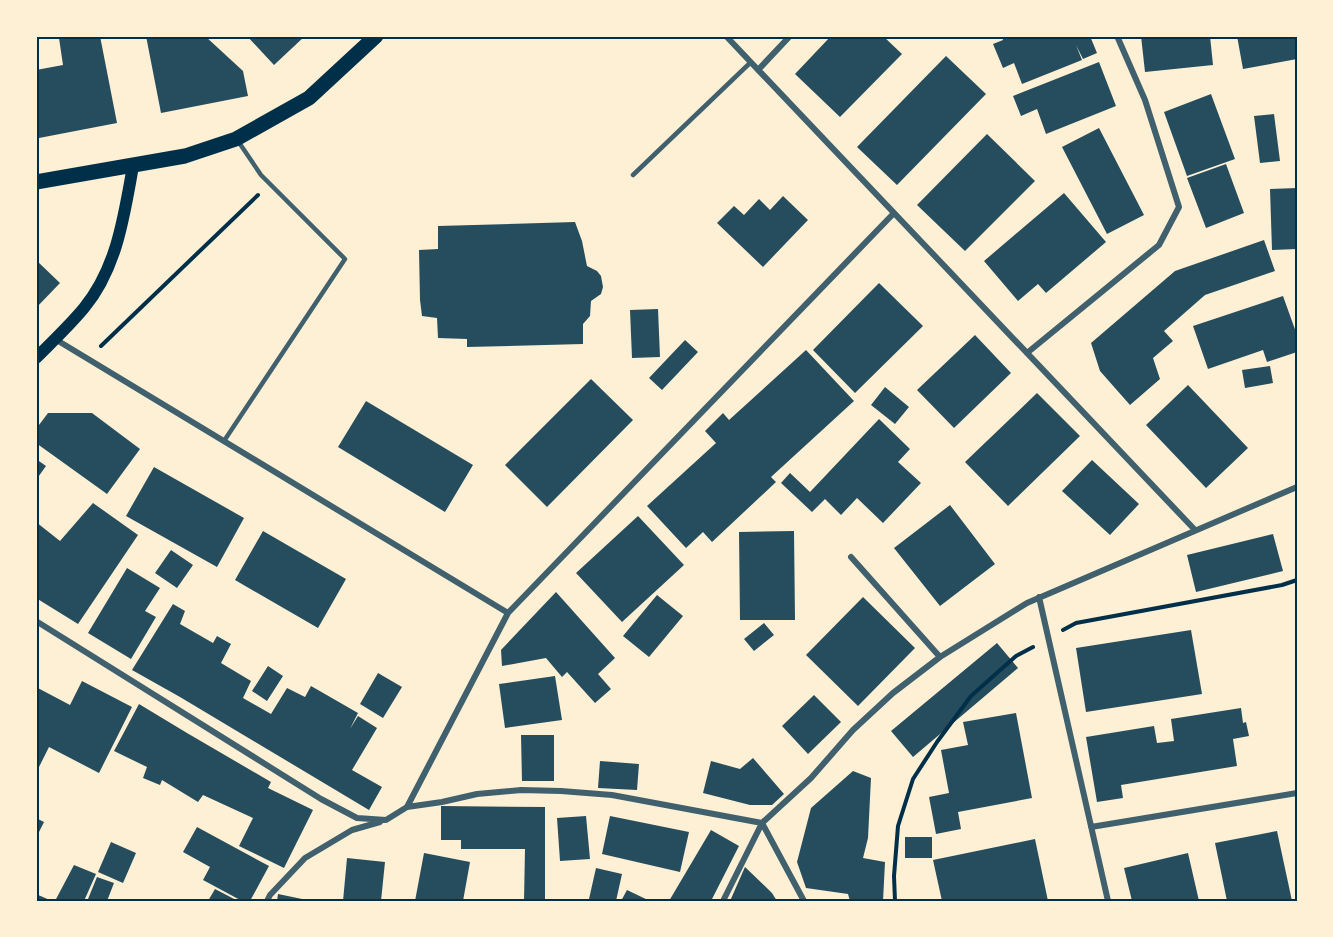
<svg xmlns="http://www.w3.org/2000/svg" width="1333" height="937" viewBox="0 0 1333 937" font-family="'Times New Roman',serif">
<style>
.building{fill:#264d5e}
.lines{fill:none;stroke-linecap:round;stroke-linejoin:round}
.path{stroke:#003049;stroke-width:4}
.service{stroke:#3f606c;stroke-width:4.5}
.minor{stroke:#3f606c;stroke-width:6}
.secondary{stroke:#003049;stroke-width:12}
.primary{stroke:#003049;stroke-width:15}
.neatline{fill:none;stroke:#003049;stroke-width:2}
</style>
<rect width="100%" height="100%" fill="#fdf0d5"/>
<!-- building -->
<path class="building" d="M71 36H100L117 123 39 138 36 124V70L63 65 59 38Z
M146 36H205L243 71 248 96 161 113Z
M247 36H305L274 65Z
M831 36H883L902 54 840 117 795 74Z
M1002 36H1090L1097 53 1083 59 1076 45 1082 60 1022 84 1014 63 1003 68 993 44 1003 40Z
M1141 36H1210L1213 65 1145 72Z
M1237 36H1297V59L1243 69Z
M946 56 986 94 897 185 857 147Z
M1099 62 1116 106 1046 134 1037 109 1021 116 1013 96Z
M1211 94 1235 159 1187 176 1164 112Z
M1274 114 1280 161 1260 163 1254 116Z
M1099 128 1144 215 1107 234 1062 147Z
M987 134 1035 181 965 251 917 205Z
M1226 164 1244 213 1206 228 1187 178Z
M1297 188V249L1272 250 1270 189Z
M1064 193 1106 242 1046 293 1038 284 1018 301 984 261Z
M783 196 808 220 763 267 717 223 734 206 744 215 759 199 770 210Z
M575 222 582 241 587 266 597 271 601 276 603 287 601 294 591 301 590 316 583 324V344L467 347V339L438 338 437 318 422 316 420 300 419 250 438 249V226Z
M1264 240 1275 271 1205 295 1164 331 1173 341 1153 358 1160 379 1130 405 1100 371 1091 343 1175 271Z
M36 260 60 283 36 308Z
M879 283 923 326 855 393 813 350Z
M1283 296 1297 335V352L1267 362 1263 350 1208 369 1193 326Z
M658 309 660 357 632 358 630 310Z
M975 335 1011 373 954 428 917 390Z
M685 340 698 352 662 390 649 378Z
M806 350 854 401 771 477 776 482 712 542 703 532 686 548 647 506 716 443 705 431 723 413 729 420Z
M1270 366 1273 383 1245 388 1242 370Z
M591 379 633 420 547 507 505 465Z
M1188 385 1248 448 1206 488 1146 425Z
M885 387 909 407 895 424 871 405Z
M1037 393 1080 436 1008 506 965 462Z
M366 401 473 465 445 512 338 447Z
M48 413H92L140 449 107 494 36 443V429Z
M879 419 910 449 898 462 921 483 883 523 857 498 841 515 825 499 812 512 781 483 790 473 810 492Z
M36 459 46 466 36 480Z
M1092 460 1139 504 1110 535 1062 491Z
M154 467 244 518 217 567 126 516Z
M93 503 138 535 78 624 36 598V522L60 541Z
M950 505 995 564 940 606 894 548Z
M638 516 684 565 622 622 576 573Z
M263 531 346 579 318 628 235 580Z
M794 531 795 620H740L739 532Z
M1273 534 1283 571 1196 592 1187 555Z
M171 550 193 565 177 588 155 573Z
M127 568 160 588 145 611 156 617 131 659 88 633Z
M556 592 615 658 598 674 611 689 595 703 567 672 562 677 546 658 502 666 501 650Z
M657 595 683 616 649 657 623 636Z
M863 597 915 648 858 706 806 655Z
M173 604 185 611 180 624 213 643 217 636 231 644 221 663 251 681 243 698 271 714 287 688 305 697 311 686 358 713 350 729 358 716 377 728 352 770 382 787 369 810 180 697 132 670Z
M764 623 774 635 754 651 744 639Z
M1191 630 1202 694 1086 712 1076 648Z
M997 643 1018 668 913 757 891 731Z
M268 666 283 676 267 701 252 691Z
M378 673 402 687 383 718 360 704Z
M555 676 562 720 505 728 499 684Z
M82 681 132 707 99 773 49 747 36 773V687L70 705Z
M814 695 841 722 808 754 782 726Z
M139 704 187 733 271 782 268 788 313 810 284 868 239 846 253 818 203 795 198 802 162 780 160 785 143 778 147 767 114 751Z
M1241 708 1243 723 1246 722 1249 736 1233 739 1237 766 1121 785 1123 798 1097 802 1086 737 1154 726 1157 743 1174 741 1171 719Z
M1016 713 1032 798 958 812 961 829 936 834 929 797 949 793 941 750 968 745 963 722Z
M521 735H554V781H522Z
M753 758 784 794 772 805H750L703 793 711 761 740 769Z
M600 761 639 764 637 790 598 788Z
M853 771 871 778 868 838 863 858 885 862 883 901H850L848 894 806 888 797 862 811 808Z
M441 806 545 807V901H524L525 849H461V840H441Z
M586 816 590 859 560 861 557 818Z
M610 816 689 832 680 872 602 854Z
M36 818 44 822 36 838Z
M197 827 269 866 250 901H242L203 880 210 867 183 852Z
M711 830 739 846 711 901H669Z
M1277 831 1292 901H1227L1215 843Z
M905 837H932V858H905Z
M1035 839 1048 901H942L933 860Z
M111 842 136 853 123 883 98 872Z
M424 853 470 862 463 901H415Z
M1188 853 1199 901H1132L1124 868Z
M347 858 385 862 381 901H343Z
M74 865 96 874 84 901H55Z
M745 867 772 893 777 901H730Z
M596 868 622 874 616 901H597L589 899Z
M97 877 114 883 107 901H95L88 899Z
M215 889 238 901H208Z
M627 890 650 901H621Z
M36 894 52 901H36Z
M278 894 307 900V901H277Z"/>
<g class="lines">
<!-- path -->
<path class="path" d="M101 346 258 195
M1063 630 1076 623 1282 585 1297 580
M895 901 894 876 898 826 913 779 937 742 971 696 1016 656 1033 647"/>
<!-- service -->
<path class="service" d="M633 175 751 62
M224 441 345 259 261 175 238 141"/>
<!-- minor -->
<path class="minor" d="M726 36 1195 530
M758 70 790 36
M55 339 508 613
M1027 353 1159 245 1179 207 1145 100 1117 36
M851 557 940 657
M1039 597 1108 901
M36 621 321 799 357 818 386 820 407 807 442 802 477 794 521 790 561 791 612 795 762 823
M407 807 508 613 894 213
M762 823 804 901
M1091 827 1297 793
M267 901 270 895 305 858 352 830 380 822
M723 901 762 823 811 778 853 730 893 693 940 657 1027 603 1297 487"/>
<!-- secondary -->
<path class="secondary" d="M36 358C52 342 69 326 84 308 117 268 124 216 133 166"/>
<!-- primary -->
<path class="primary" d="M36 182 185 156 236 139 309 98 376 36"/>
</g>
<!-- border -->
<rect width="1333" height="937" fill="none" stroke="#fdf0d5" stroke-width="75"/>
<rect x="38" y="38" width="1258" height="862" class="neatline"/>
</svg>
